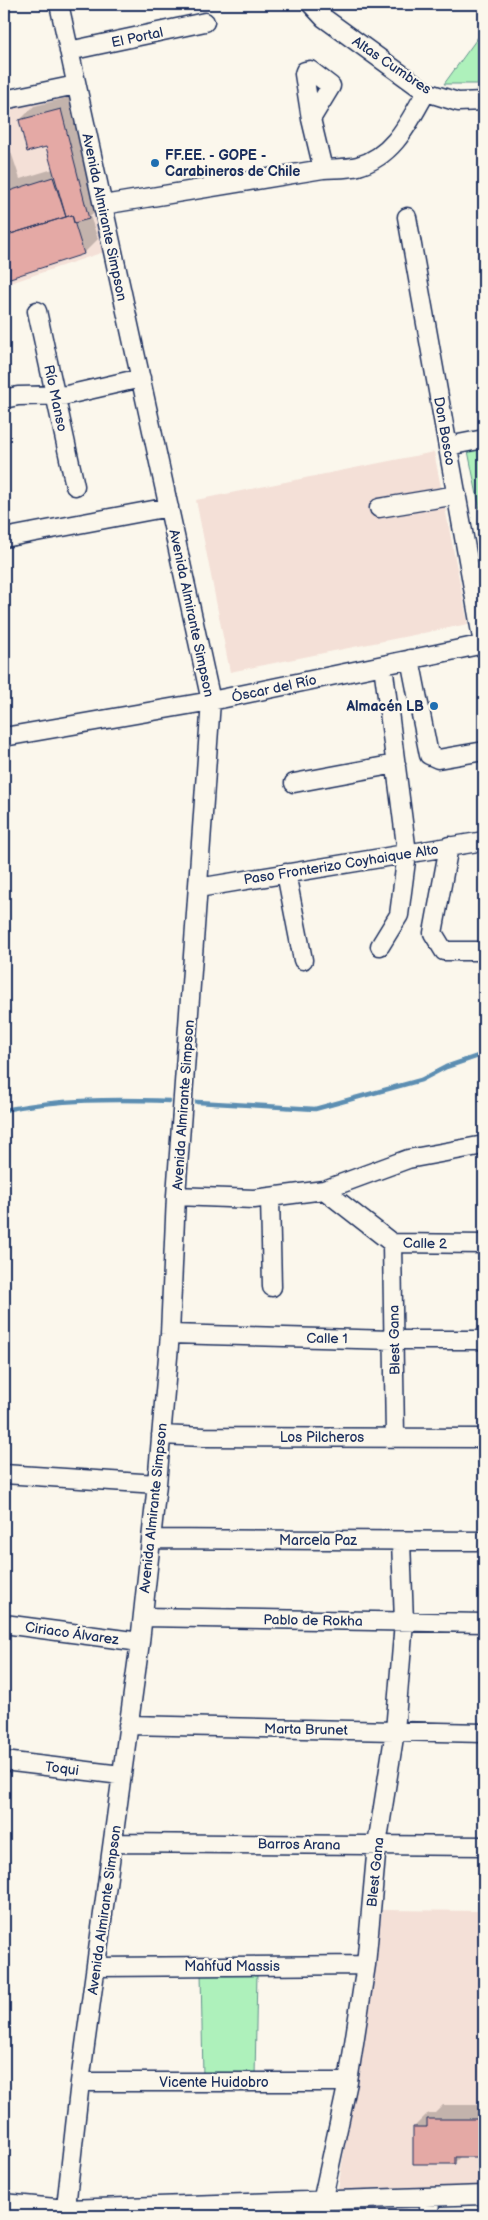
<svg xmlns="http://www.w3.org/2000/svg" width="488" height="2220" viewBox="0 0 488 2220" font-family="'Balsamiq Sans',sans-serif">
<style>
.built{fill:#f4e0d7}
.green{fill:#aef1bb;stroke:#64908c}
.shadow{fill:#0003}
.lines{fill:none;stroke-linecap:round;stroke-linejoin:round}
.stream{stroke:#5c8eb2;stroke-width:4.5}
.building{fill:#e4a9a5;stroke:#1b2f5e}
.minor-casing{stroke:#1b2f5e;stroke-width:21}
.minor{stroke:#fbf7ec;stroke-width:18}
.poi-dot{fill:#1f6fb2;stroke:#fbf7ec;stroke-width:2}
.labels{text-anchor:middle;stroke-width:4.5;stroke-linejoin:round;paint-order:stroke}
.street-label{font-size:14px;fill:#1b2f5e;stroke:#fbf7ec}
.poi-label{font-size:14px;font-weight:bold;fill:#1b2f5e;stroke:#fbf7ec;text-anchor:start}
</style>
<rect width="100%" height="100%" fill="#fbf7ec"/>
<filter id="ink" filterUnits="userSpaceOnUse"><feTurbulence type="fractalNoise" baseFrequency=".02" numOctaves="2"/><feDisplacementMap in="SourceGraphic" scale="10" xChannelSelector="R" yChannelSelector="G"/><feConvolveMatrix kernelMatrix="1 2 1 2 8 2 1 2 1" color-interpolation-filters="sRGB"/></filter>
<g filter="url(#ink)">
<!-- built -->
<path class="built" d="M71 91 107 251 4 285V106Z
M434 452 468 624 230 672 196 500Z
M382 1910 484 1911V2194L337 2196Z"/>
<!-- green -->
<path class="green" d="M484 29V84H444Z
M484 444V529L467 446Z
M201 1972H257L255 2078H203Z"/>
<!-- shadow -->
<path class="shadow" d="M75 96 102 204 90 216 98 239 84 253 4 278V151L10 149 20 179 53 169 47 145 20 120 34 106Z
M443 2105H484V2156H461L454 2163 414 2127 428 2113H435Z"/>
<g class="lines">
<!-- stream -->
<path class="stream" d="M197 1102 315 1109 421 1080 446 1067 484 1054
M4 1110C58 1099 114 1099 169 1101"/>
</g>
<!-- building -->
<path class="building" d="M61 109 89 219 74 223 72 215 66 217 46 147 27 152 19 120Z
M53 177 66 217 4 236V186L6 192Z
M72 215 84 254 4 280V236Z
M427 2119H484V2157H455V2164H413V2127H427Z"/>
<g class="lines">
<!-- minor casing -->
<g class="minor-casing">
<path id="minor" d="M59 4 211 701 176 1196 170 1334 157 1484 140 1642 80 2082 65 2216
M311 4 324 18 426 92 458 102 484 101
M69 51 205 22
M4 100 76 85
M311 119 331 86 310 70 305 71 304 74 311 119 323 169
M103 205 323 169C334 168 347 169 358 166 394 156 409 122 426 92
M407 217 483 644
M37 311 75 486
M4 399 18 396 67 395 141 378
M448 446 484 439
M379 508 457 495
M4 538 169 507
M410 659 429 755 438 759 484 751
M4 737 211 701 484 644
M294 783 396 764
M449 846 433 933 444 951H484
M286 873 303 960
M198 888 484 841
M380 946 399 915 407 853 383 665
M324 1190 392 1243 484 1244
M176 1196 254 1199 324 1190 408 1159 484 1145
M270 1197 272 1287
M392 1243 395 1437
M170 1334 393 1340H484
M161 1435 204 1437 484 1438
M4 1474 157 1484
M152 1539 484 1541
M143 1617 484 1623
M4 1624 140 1642
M128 1725 484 1733
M4 1761 121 1775
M114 1843 484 1846
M97 1967 366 1965
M80 2082H348
M4 2203 66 2209 484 2195
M319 2216 348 2082 366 1965 377 1845 395 1731 404 1622 401 1541
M428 2216 431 2197"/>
</g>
<!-- minor -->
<use href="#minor" class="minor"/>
</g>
</g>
<!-- markers -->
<g class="poi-dot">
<circle cx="155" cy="163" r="5"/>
<circle cx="434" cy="706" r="5"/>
</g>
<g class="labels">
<!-- street labels -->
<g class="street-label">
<text transform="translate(137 37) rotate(-12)" y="5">El Portal</text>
<text transform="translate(392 65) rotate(34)" y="5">Altas Cumbres</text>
<text transform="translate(105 217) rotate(78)" y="5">Avenida Almirante Simpson</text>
<text transform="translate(56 398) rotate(78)" y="5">Río Manso</text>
<text transform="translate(445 431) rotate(80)" y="5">Don Bosco</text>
<text transform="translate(192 613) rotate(78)" y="5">Avenida Almirante Simpson</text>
<text transform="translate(274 688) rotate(-12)" y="5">Óscar del Río</text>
<text transform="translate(341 864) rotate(-9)" y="5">Paso Fronterizo Coyhaique Alto</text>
<text transform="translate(183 1105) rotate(-86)" y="5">Avenida Almirante Simpson</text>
<text transform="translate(425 1243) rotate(1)" y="5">Calle 2</text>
<text transform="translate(327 1338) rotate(1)" y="5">Calle 1</text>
<text transform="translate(394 1340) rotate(-91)" y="5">Blest Gana</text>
<text x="322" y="1442">Los Pilcheros</text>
<text transform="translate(153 1508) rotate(-84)" y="5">Avenida Almirante Simpson</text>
<text x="318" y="1545">Marcela Paz</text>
<text transform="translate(313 1620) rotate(1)" y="5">Pablo de Rokha</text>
<text transform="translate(72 1633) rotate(8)" y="5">Ciriaco Álvarez</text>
<text transform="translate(306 1729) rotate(1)" y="5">Marta Brunet</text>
<text transform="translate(62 1768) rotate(7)" y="5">Toqui</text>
<text transform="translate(299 1844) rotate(1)" y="5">Barros Arana</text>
<text transform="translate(375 1872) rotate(-84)" y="5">Blest Gana</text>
<text transform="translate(104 1910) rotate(-82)" y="5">Avenida Almirante Simpson</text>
<text x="232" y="1971">Mahfud Massis</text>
<text x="214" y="2087">Vicente Huidobro</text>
</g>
<!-- poi labels -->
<g class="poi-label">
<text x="165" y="160">FF.EE. - GOPE -<tspan x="165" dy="16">Carabineros de Chile</tspan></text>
<text x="424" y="711" text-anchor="end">Almacén LB</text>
</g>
</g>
<!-- margin -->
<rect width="488" height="2220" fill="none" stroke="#fbf7ec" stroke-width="20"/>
<rect x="10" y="10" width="468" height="2200" fill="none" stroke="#1b2f5e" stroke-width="2" filter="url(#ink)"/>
</svg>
